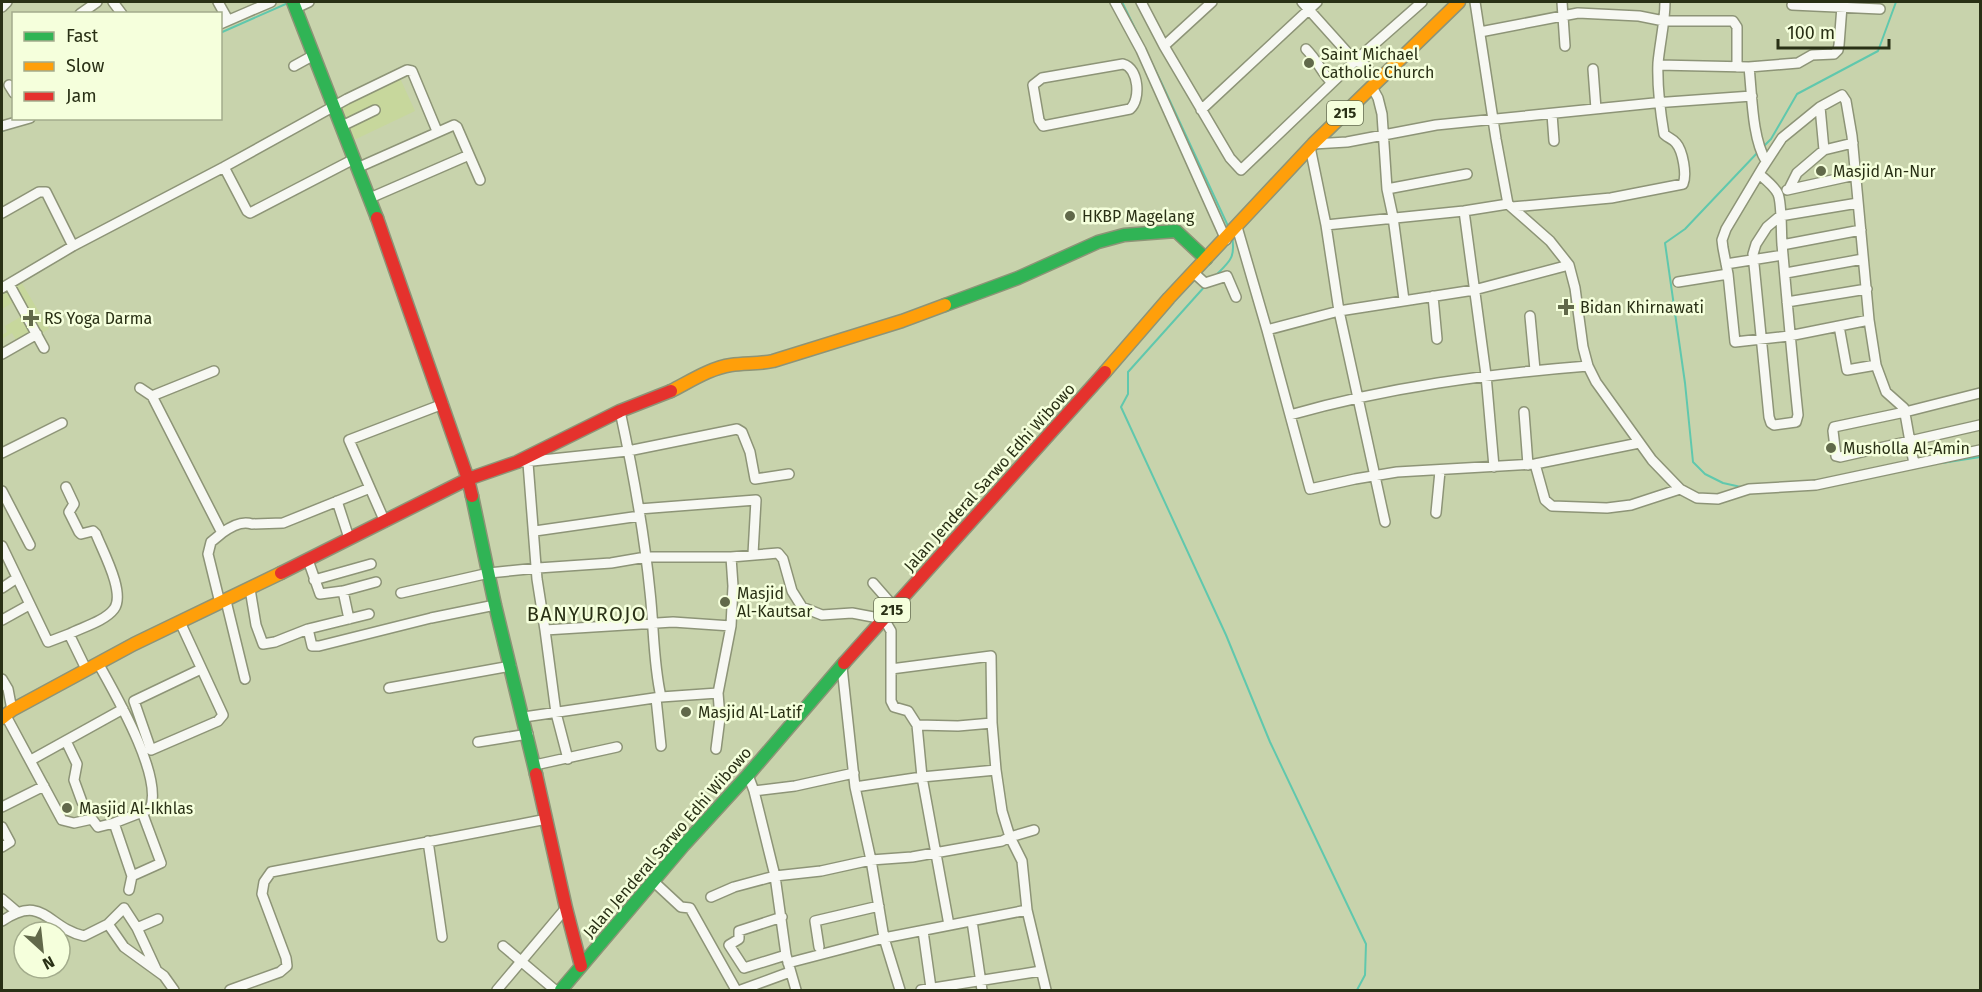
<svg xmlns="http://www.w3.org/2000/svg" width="1982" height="992" viewBox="0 0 1982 992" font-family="'Fira Sans',sans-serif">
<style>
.built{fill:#c7d79c}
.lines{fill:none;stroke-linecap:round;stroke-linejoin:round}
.stream{stroke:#60c8ad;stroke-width:2}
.street-casing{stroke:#8d9477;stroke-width:12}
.fast-casing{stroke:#8d9477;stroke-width:15}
.slow-casing{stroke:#8d9477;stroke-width:15}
.jam-casing{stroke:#8d9477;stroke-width:15}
.street{stroke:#f7f8f3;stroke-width:9}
.fast{stroke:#30b455;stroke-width:12}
.slow{stroke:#ff9f0a;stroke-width:12}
.jam{stroke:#e5322d;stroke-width:12}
.poi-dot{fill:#61694a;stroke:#f5ffdc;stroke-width:2}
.labels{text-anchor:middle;stroke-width:5;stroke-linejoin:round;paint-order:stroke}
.shield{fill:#f5ffdc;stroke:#666e51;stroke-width:1.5}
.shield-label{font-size:15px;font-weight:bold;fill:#293015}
.poi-label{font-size:16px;fill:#293015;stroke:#f5ffdc;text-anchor:start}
.street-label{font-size:16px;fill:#293015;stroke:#f5ffdc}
.quarter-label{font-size:20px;letter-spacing:1.5px;fill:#293015;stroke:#f5ffdc}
</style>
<rect width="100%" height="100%" fill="#c8d3ac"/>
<!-- built -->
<path class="built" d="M399 76 415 111 354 140 340 106Z
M20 280 49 329 2 356 17 342 12 333 2 339V335L7 332 2 319 5 326 22 316 14 302 2 309V290Z"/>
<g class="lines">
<!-- stream -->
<path class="stream" d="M1122 2 1162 84 1228 226
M220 33 288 3
M2 131 10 128
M1763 147 1771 139 1797 94 1878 51 1896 2
M1214 277C1229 262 1236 259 1232 236
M1206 285 1128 372V394L1121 407 1226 635 1270 742 1366 944 1365 975 1357 990
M1942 463 1980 457
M1741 487 1723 483 1705 474 1693 462 1685 383 1665 243 1685 229 1759 151"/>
<!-- street casing -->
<g class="street-casing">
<path id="street" d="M113 2 122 14
M218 2 228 20
M1115 2 1141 50 1226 240
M1141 2 1164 46 1230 158 1241 170 1355 61 1422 2
M1302 2 1355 61 1364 64 1377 81
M1475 2 1496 139 1508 204 1550 241 1569 265 1575 288 1583 347 1588 366 1596 382 1652 460 1680 489 1697 498 1718 499 1749 489 1816 485 1980 450
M1562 2 1565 46
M1792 5 1880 9
M2 7 7 2
M296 8 309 2
M80 14 97 2
M220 24 271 2
M1480 32 1578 13 1639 16 1664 21H1733L1737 27V67
M1164 46 1212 2
M1306 49C1318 61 1321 72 1332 83
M1123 64C1139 68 1141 100 1130 109L1043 126 1039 120 1033 85 1042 78Z
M1658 65 1749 67C1752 94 1752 139 1766 161
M294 66 314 55
M1749 67 1798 63 1812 55 1834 54 1838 50 1839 45 1842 6
M1593 69 1596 109
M9 85 14 93
M1372 87 1378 98 1382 114 1387 189 1393 217 1404 300
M1820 107 1824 150
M1201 110 1317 2
M1552 114 1554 141
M2 126 30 118
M342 126 375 110
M1313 144 1347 142 1436 125 1654 103 1752 96
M1310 147 1326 225 1339 311 1385 522
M224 167 247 211 250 213 354 159
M357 168 454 125 457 127 480 180
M1759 174C1765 179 1775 187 1778 194 1782 203 1781 233 1782 244 1787 301 1792 358 1798 415L1796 422 1774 425 1771 423 1769 417 1753 254 1756 244 1767 227 1780 216 1858 203
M1387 189 1467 174
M1789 189 1797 173 1824 150 1853 143
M1787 190 1855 175
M370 198 469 155
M1512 207 1611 198 1683 184C1687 175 1683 151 1676 143 1673 139 1668 138 1664 134 1660 110 1657 87 1658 63 1660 42 1665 22 1665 2
M1464 211 1486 375 1494 467
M2 213 39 192H46L73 246
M1326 225 1464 211 1508 204
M1237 227 1267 330 1310 489 1355 479 1397 472 1535 464 1639 443
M1782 245 1861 230
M1726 264 1783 255
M1194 273 1205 283 1227 276 1236 297
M1786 273 1863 259
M1678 282 1728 274
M9 284 44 348
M2 288 73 246 224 167 347 99 407 70 412 71 437 131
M1433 296 1437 339
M1787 302 1867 289
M1530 316 1535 370
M1869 320 1789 336 1735 342 1728 274 1723 248 1722 240 1726 229 1763 167 1782 138 1820 107 1842 95 1846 101 1852 136 1869 320 1876 365 1886 392 1904 408 1914 464
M1839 326 1847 370 1876 365
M1267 330 1339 311 1474 290 1569 265
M2 354 37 334
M214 371 152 396 222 533 211 542 208 554 220 603
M140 388 152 396
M1980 393 1905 412 1834 427 1833 431 1836 456 1840 457 1980 425
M620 411C633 471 644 531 650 592 654 627 653 662 661 697
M1524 412 1528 465
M1290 415C1388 387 1487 374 1588 366
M2 453 62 423
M523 462 628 451 737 429 742 432 750 452 755 479 789 474
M528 463 537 579 545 630 673 622 731 626
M1535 464 1545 500 1552 506 1607 508 1631 505 1680 489
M66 487 74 504 69 512 79 532 81 534 93 531 96 534C102 550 126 593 114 609 105 621 83 627 69 634L86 669
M370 488 349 440 443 404
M2 491 30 545
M337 501 349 538
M639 509 756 500 753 554
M1436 513 1440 471
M535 531 640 516
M222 533C230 527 241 520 252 524L283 523 370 488 385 522
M2 546 48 642 69 634
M308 560 320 594 343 591 376 582
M314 580 371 564
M873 583 894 607
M2 588 17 578
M250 589 256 625 263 644 275 642 308 629
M343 591 349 619
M401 593 489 573 538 568 611 563 646 557H731L778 553 783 559 792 591 802 607 822 615 852 613 884 619 891 631V701L894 707 908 711 917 725 922 777 855 787
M226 601 245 679
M369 614 308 629 312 646H319L431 618 495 605
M2 620 29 605
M180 622 223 715 218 721 151 750 134 701 201 669
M545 630 556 713 568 759
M98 663C114 692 164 777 150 809L114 823 132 876 129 890
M842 667 855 787 871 860 884 938 900 990
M891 669 991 656 992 723 996 770
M2 679 8 689 12 710
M389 688 511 666
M656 698 661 746
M6 716 62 820 74 823 92 819 98 827 114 823
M524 717 661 697 718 693 731 626 733 586 731 557
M917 725 958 726 992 723
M66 741 77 764 74 780 82 802
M478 742 528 734
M716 749 720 718 718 693
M31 760 123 709
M535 765 617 747
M748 775 754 791 775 876 821 871 871 860 912 857 1002 841 1010 837 1002 811 996 770 922 777 949 925
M754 791 795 786 854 773
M2 807 44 786
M2 827 10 842 2 847
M428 841 442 937
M132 876 161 863 142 812
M653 881 681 907 690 908 736 990
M711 897 734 887 775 876 786 955 796 990
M2 899 16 911
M1027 910 1046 990
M782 917 739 931V939L729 945 744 968 786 955
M2 921C44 893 47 928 84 936L108 924 124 908 137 928 156 969
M972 921 982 990
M108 924 124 947 164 976 174 990
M137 928 158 919
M923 931 931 988
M503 946 555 990
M819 947 815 921 879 906
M788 963 884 938 1027 910 1022 861 1010 837 1034 830
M230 990 280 972 287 966 286 958 262 894 264 882 271 872 547 819
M497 990 566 908
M741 990 790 972
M921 990 1041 971"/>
</g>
<!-- fast casing -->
<g class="fast-casing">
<path id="fast" d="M293 2 377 218
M945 305 1018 278 1098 242 1124 235 1176 231 1206 259
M472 496 495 605 536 774
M561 990 683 846 748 775 844 663"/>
</g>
<!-- slow casing -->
<g class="slow-casing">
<path id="slow" d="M1105 372 1169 298 1313 144 1459 2
M671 391C689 382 710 368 731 365 745 363 759 364 773 361L902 321 945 305
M2 718 12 710 134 644 281 573"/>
</g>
<!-- jam casing -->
<g class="jam-casing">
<path id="jam" d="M377 218 468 479 472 496
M281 573 468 479 517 462 620 411 671 391
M844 663 1105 372
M536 774 566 908 581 966"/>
</g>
<!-- street -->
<use href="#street" class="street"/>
<!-- fast -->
<use href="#fast" class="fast"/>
<!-- slow -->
<use href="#slow" class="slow"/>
<!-- jam -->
<use href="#jam" class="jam"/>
</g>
<!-- markers -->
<g class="poi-dot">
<circle cx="1309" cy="63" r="6"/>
<circle cx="1821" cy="171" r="6"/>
<circle cx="1070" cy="216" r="6"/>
<path d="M1563 298h6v6h6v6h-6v6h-6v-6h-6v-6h6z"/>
<path d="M28 309h6v6h6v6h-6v6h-6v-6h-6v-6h6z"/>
<circle cx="1831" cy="448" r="6"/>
<circle cx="725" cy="602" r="6"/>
<circle cx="686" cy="712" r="6"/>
<circle cx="67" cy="808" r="6"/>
</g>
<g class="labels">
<!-- shield labels -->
<g class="shield">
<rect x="1327" y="101" width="36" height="24" rx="4.5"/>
<rect x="874" y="598" width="36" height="24" rx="4.5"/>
</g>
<g class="shield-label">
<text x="1345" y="118">215</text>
<text x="892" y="615">215</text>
</g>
<!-- poi labels -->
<g class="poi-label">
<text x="1321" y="60">Saint Michael<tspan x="1321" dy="18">Catholic Church</tspan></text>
<text x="1833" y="177">Masjid An-Nur</text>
<text x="1082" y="222">HKBP Magelang</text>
<text x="1580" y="313">Bidan Khirnawati</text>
<text x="44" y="324">RS Yoga Darma</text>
<text x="1843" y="454">Musholla Al-Amin</text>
<text x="737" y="599">Masjid<tspan x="737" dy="18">Al-Kautsar</tspan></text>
<text x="698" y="718">Masjid Al-Latif</text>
<text x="79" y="814">Masjid Al-Ikhlas</text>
</g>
<!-- street labels -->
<g class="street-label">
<text transform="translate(989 477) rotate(-48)" y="6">Jalan Jenderal Sarwo Edhi Wibowo</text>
<text transform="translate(667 842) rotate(-49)" y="6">Jalan Jenderal Sarwo Edhi Wibowo</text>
</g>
<!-- quarter labels -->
<g class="quarter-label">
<text x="587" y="621">BANYUROJO</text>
</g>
</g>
<!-- border -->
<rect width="1982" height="992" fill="none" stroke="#293015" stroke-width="6"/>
<!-- legend -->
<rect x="12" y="12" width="210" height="108" fill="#f5ffdc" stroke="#a3ac8c" stroke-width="1.5"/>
<rect x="24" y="32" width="30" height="9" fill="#30b455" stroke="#a3ac8c" stroke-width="1.5"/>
<text x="66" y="42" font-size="18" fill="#293015">Fast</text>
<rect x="24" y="62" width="30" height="9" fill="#ff9f0a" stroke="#a3ac8c" stroke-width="1.5"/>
<text x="66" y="72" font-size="18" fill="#293015">Slow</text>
<rect x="24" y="92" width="30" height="9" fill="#e5322d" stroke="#a3ac8c" stroke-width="1.5"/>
<text x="66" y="102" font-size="18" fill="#293015">Jam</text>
<!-- north arrow -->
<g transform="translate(42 950) rotate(153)"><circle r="28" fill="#f5ffdc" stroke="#a3ac8c" stroke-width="1.5"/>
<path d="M0-4.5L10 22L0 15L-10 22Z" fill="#61694a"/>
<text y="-9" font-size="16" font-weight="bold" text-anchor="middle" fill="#293015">N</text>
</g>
<!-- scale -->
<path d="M1778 39v9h111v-9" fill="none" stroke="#293015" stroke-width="3"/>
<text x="1787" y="39" font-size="18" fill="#293015" stroke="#f5ffdc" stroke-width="4.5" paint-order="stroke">100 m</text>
</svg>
